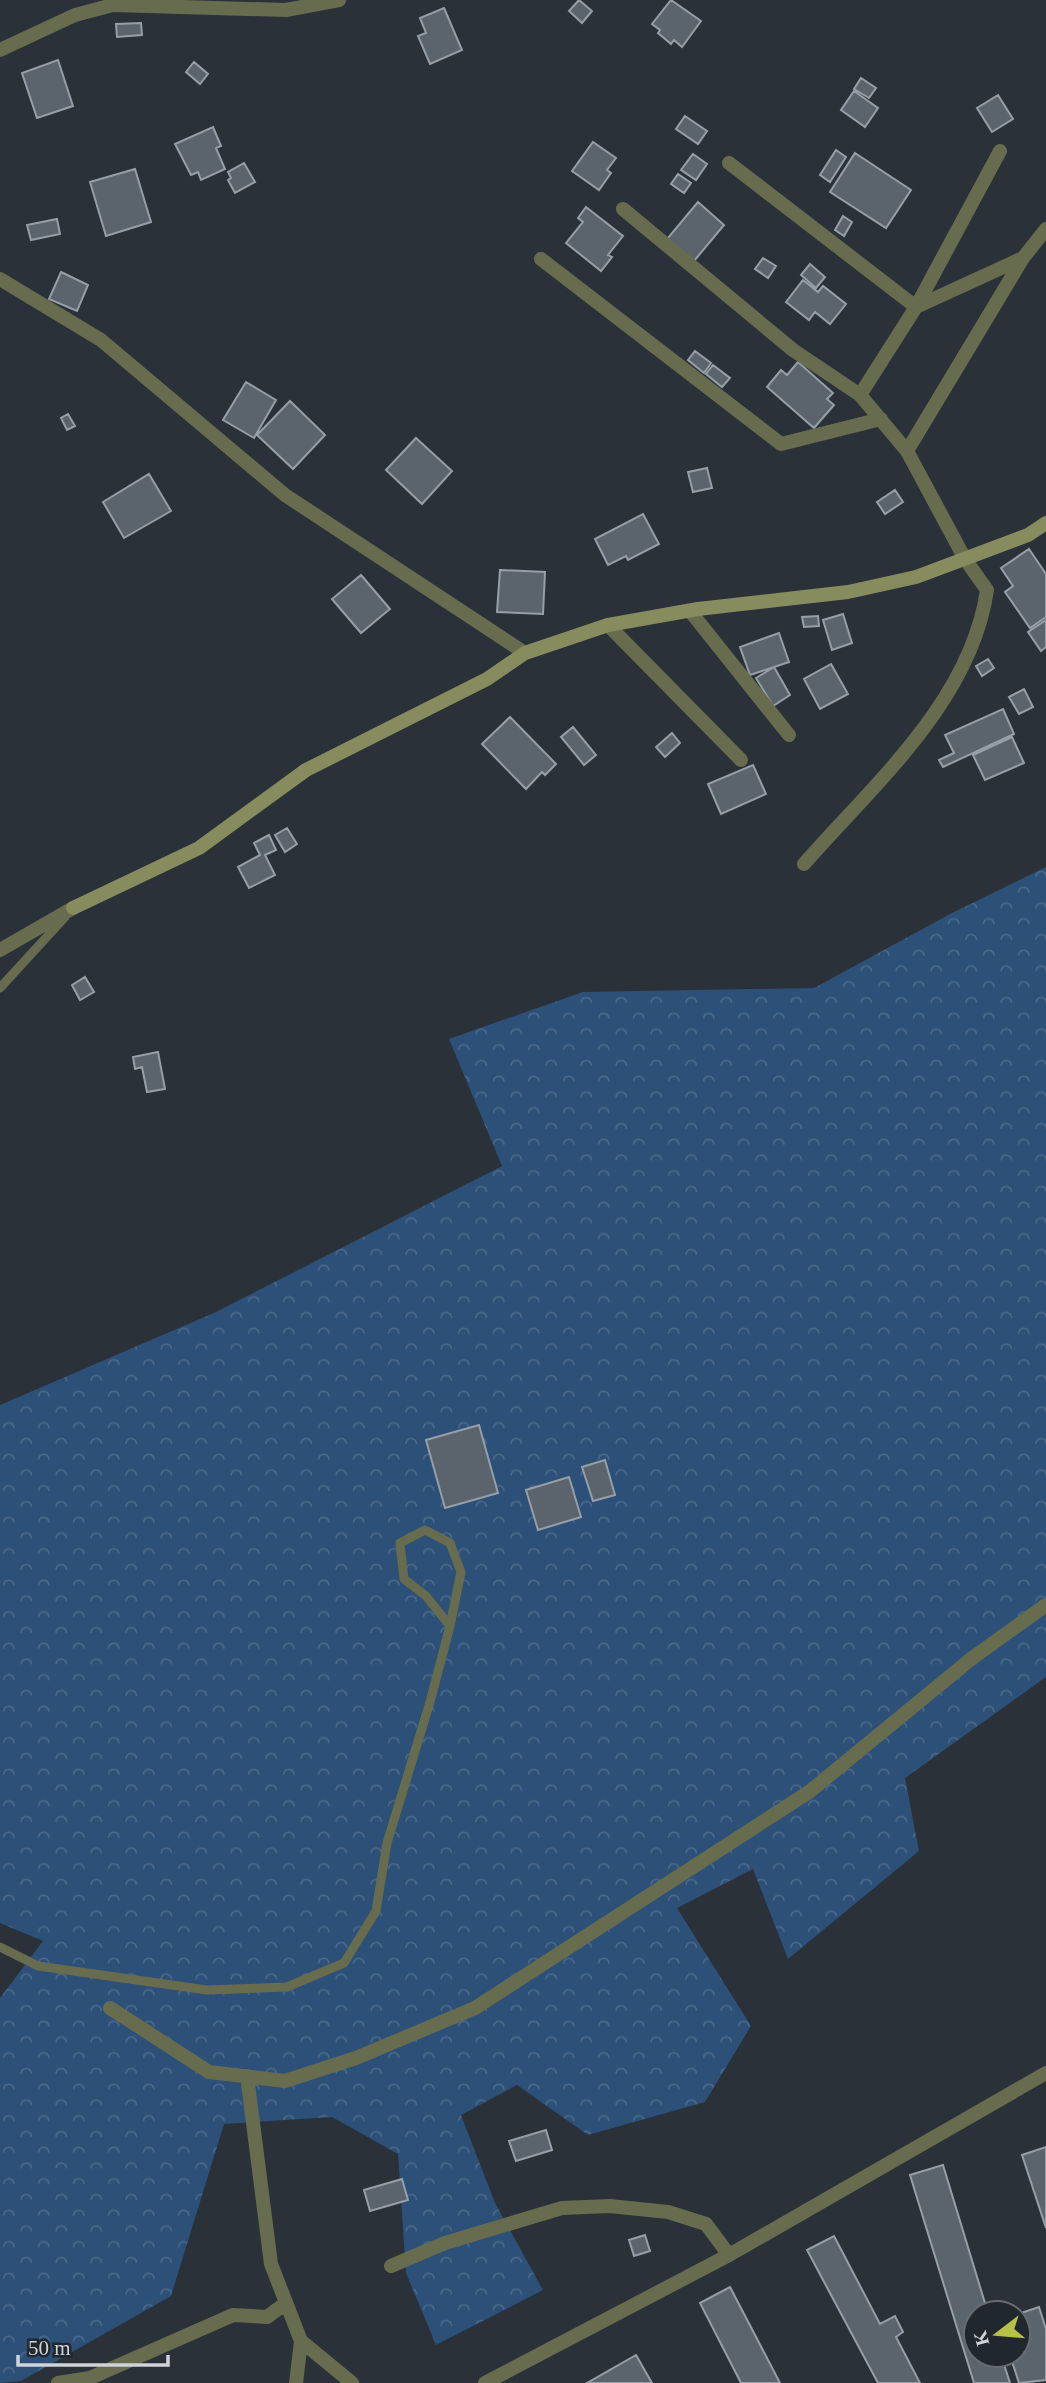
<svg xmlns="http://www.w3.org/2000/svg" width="1046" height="2383" viewBox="0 0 1046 2383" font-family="'Times New Roman',serif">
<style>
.forest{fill:url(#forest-crowns)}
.building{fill:#5b636c;stroke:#969ea8;stroke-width:2}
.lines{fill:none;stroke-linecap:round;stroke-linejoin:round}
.lane{stroke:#686c4e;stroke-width:9}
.street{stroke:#686c4e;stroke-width:14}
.secondary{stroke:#868c5d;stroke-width:14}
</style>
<defs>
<pattern id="forest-crowns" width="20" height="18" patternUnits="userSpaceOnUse" patternTransform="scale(1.75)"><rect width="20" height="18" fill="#2c5077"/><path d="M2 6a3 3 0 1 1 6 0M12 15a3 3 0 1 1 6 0" fill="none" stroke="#4a688a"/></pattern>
</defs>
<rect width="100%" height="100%" fill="#2a3139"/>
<!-- forest -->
<path class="forest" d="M1046 867V1677L905 1778 919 1851 788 1959 753 1869 677 1908 751 2026 705 2102 588 2135 517 2085 461 2115 495 2203 543 2290 436 2345 406 2273 398 2154 332 2117 224 2124 171 2296 21 2381 0 2383V1998L43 1941 0 1923V1405L216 1312 502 1166 449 1039 583 992 814 988 952 913Z"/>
<!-- building -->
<path class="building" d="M579 0 592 11 582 23 569 11Z
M671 0 701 21 682 47 674 40 671 44 658 33 660 30 652 24Z
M444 8 462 50 430 64 418 36 426 33 420 18Z
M141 23 142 35 117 37 116 24Z
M58 60 73 106 37 118 22 73Z
M194 62 208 74 200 84 186 72Z
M861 78 876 88 869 98 854 89Z
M854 91 878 108 865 127 841 110Z
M998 95 1013 119 992 132 977 108Z
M685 116 707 131 698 144 676 129Z
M213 127 221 146 216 148 225 169 201 180 198 172 191 175 175 144Z
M593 142 616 158 607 170 611 173 599 190 572 171Z
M836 150 846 157 830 182 820 175Z
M855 153 911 190 886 228 830 192Z
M693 154 707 164 696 180 681 170Z
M244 163 255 182 235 193 228 180 231 178 228 172Z
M135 169 151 222 106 236 90 182Z
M678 174 691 183 684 193 671 184Z
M698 202 724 225 694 261 667 239Z
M586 207 623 236 608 255 612 257 601 271 566 243 583 222 578 218Z
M843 216 852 222 844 236 835 230Z
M57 219 60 234 31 240 27 225Z
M763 258 776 266 768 278 755 269Z
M810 264 825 277 816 288 801 275Z
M61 272 88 285 77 311 49 299Z
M803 280 818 292 823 286 846 304 830 324 815 312 809 320 786 302Z
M695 351 711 363 704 373 688 360Z
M798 362 833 393 827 399 834 405 814 428 767 387 781 370 787 375Z
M713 365 730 378 722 387 706 374Z
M246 382 276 400 254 438 223 420Z
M290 401 325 435 293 469 257 435Z
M68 414 75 426 67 430 61 418Z
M416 438 452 471 422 504 386 470Z
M707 468 712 488 693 492 688 472Z
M149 474 171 511 124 538 103 502Z
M895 490 903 502 885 514 877 502Z
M643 514 659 544 628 560 626 556 608 565 595 539Z
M1029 549 1046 574V617L1030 628 1005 592 1013 586 1001 568Z
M500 570 545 572 543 614 497 612Z
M361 575 390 609 361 633 332 599Z
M843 614 852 643 832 650 823 620Z
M818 616 819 626 804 627 802 617Z
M1046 620V647L1041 651 1028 632Z
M779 633 789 662 750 675 740 647Z
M988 659 994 668 982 676 976 666Z
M831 664 848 694 820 709 804 679Z
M774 667 790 695 773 706 756 678Z
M1024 689 1033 707 1019 714 1009 697Z
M1003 709 1014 734 943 767 939 760 954 753 945 735Z
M510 717 556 764 545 775 542 772 526 789 482 744Z
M573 727 596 755 584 765 561 737Z
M672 733 680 743 665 757 656 747Z
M1012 737 1024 763 985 780 973 755Z
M753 765 766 794 721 814 708 784Z
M287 828 297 844 285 852 275 835Z
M269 835 276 850 265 855 275 875 249 888 238 867 260 855 254 843Z
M85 977 94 992 80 1000 72 985Z
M158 1052 165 1089 147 1092 142 1067 135 1069 133 1057Z
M479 1425 498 1493 445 1508 426 1440Z
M605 1460 615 1495 593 1501 582 1467Z
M569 1477 581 1517 538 1530 526 1490Z
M546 2130 552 2150 516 2161 509 2141Z
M1046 2147V2228L1022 2155Z
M943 2165 988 2313H976V2355H1001L1010 2383H974L910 2175Z
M402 2179 408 2200 370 2211 364 2190Z
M645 2235 650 2251 634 2256 629 2240Z
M834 2236 880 2324 895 2316 903 2332 896 2337 920 2383H878L807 2250Z
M730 2287 780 2383H741L700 2303Z
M1039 2307 1046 2329V2380L1019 2383 1010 2355H1018V2314Z
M636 2355 652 2383H587Z"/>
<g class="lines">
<!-- lane -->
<path class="lane" d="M0 988 65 917
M0 1947 38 1966 207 1990 287 1987 344 1963 376 1911 387 1843 430 1702 450 1626 461 1572 450 1543 425 1530 400 1543 404 1579 426 1596 450 1626"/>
<!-- street -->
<path class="street" d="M0 50 75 15 113 5 286 10 339 0
M729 163 916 307 1023 258
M623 209 793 350 860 395 907 451 965 559 987 590C971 701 874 784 804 864
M541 259 781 444 881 419
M0 279 101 340 285 495 525 653
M860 395 916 307 1000 151
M907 451 1023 258 1046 229
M690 611 789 735
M608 625 741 760
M0 950 73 908
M110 2008 209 2072 285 2081 356 2058 475 2008 809 1792 971 1659 1046 1605
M247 2076 271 2264 301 2341 352 2383
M391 2266 445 2243 562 2208 610 2206 668 2212 706 2224 729 2255
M58 2383 90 2378 233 2315 267 2317 286 2303
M296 2383 301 2341
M485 2383 729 2255 1046 2073"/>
<!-- secondary -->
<path class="secondary" d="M73 908 199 848 306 770 487 679 525 653 608 625 698 609 848 592 916 577 1028 535 1046 523"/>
</g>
<!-- north arrow -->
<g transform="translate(997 2334) rotate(254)"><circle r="33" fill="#21272f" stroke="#676c73" stroke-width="2"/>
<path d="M0-5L12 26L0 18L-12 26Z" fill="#b6c148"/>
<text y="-10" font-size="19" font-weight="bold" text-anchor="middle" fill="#cfd4d9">K</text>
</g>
<!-- scale -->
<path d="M18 2355v10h150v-10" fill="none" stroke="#cfd4d9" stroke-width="3.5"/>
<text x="28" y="2355" font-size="21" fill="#cfd4d9" stroke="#21272f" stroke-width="5" paint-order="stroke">50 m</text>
</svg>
